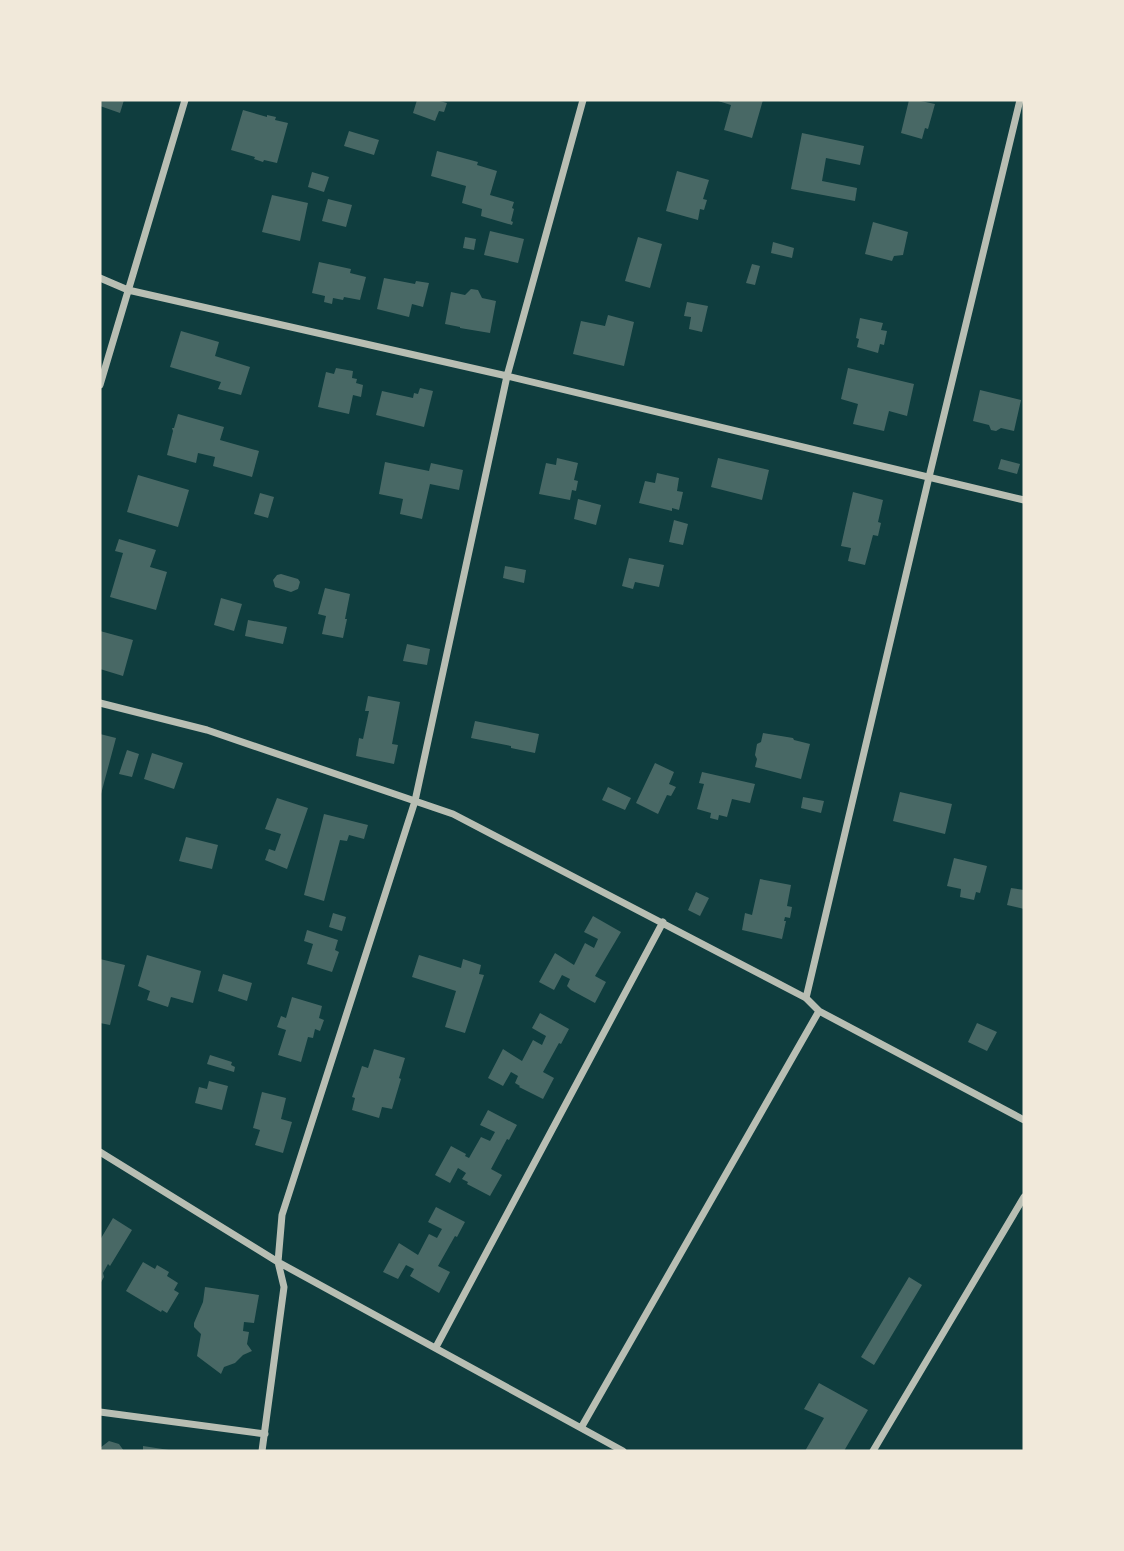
<svg xmlns="http://www.w3.org/2000/svg" width="1124" height="1551" viewBox="0 0 1124 1551" font-family="'Alegreya Sans',sans-serif">
<style>
.building{fill:#486865}
.lines{fill:none;stroke-linecap:round;stroke-linejoin:round}
.minor{stroke:#b8beb3;stroke-width:7}
</style>
<rect width="100%" height="100%" fill="#0f3d3e"/>
<!-- building -->
<path class="building" d="M100 100H124L120 113 100 106Z
M417 100H436L447 103 444 112 439 111 435 121 413 113Z
M715 100H763L752 138 724 130 731 105Z
M909 100H916L935 104 928 129 925 128 922 139 901 133Z
M243 110 267 117V115L276 117 275 120 288 123 277 163 264 160 263 162 254 159 255 157 231 150Z
M349 131 379 140 374 155 344 146Z
M802 133 864 146 860 165 826 158 822 181 857 188 855 201 791 189Z
M437 151 478 162 477 165 497 171 490 195 514 202 512 208 514 209 511 221 513 222 512 225 481 216 482 209 462 203 466 186 431 176Z
M677 171 709 180 703 199 707 200 704 210 700 209 698 220 666 211Z
M312 172 329 177 324 192 308 187Z
M272 195 308 203 300 241 262 232Z
M328 199 352 205 346 227 322 221Z
M873 222 908 232 903 255 894 256 892 261 865 254Z
M490 231 524 239 518 263 484 255Z
M465 237 476 239 474 250 463 248Z
M638 237 662 244 650 288 625 281Z
M773 242 794 248 792 258 771 253Z
M319 262 351 269 350 273 366 277 360 300 344 297 343 300 333 298 332 304 324 302 325 296 312 293Z
M752 264 760 266 755 285 746 283Z
M384 278 415 284 416 281 429 283 423 307 412 304 409 317 377 309Z
M471 289 478 290 482 298 496 301 490 333 460 328V327L445 324 451 292 465 295Z
M687 302 708 306 702 332 689 329 691 317 684 316Z
M608 315 634 322 624 366 573 354 581 321 605 326Z
M860 318 883 323 881 330 887 331 884 345 880 344 878 353 857 347 859 339 856 338Z
M181 331 219 342 215 356 250 367 241 395 218 389 221 382 170 367Z
M336 368 353 371 352 378 357 379 356 383 363 385 361 397 353 395 349 414 318 407 326 372 334 374Z
M848 368 914 384 907 416 889 411 884 431 853 424 858 404 841 399Z
M420 388 433 391 424 427 376 415 382 391 413 398 414 393 418 394Z
M980 390 1021 400 1014 431 1001 428 996 431 991 430 989 425 973 421Z
M178 414 224 427 220 440 259 451 252 477 213 466 215 457 198 453 196 463 167 455 173 431 172 428H174Z
M557 458 578 463 574 480 578 481 576 491 572 490 570 500 539 494 546 463 556 465Z
M718 458 769 470 762 500 711 487Z
M1001 459 1020 464 1017 474 998 469Z
M385 462 429 471 431 463 463 470 459 490 430 484 422 519 400 514 403 499 379 494Z
M657 473 679 478 677 491 683 492 679 510 672 508V511L639 503 645 481 655 483Z
M138 475 189 490 178 527 127 512Z
M853 492 883 500 878 522 881 523 878 536 873 535 865 565 848 561 851 548 841 546Z
M260 493 274 497 268 518 254 514Z
M578 499 601 505 596 525 574 519Z
M674 520 688 524 683 545 669 542Z
M119 539 156 550 150 567 167 572 156 610 110 597 123 553 115 551Z
M629 558 664 565 659 587 635 582 633 589 622 586Z
M505 566 526 570 524 583 503 578Z
M281 574 298 579 300 582 298 589 291 592 275 587 273 580 277 575Z
M325 588 350 594 345 619H347L343 638 322 634 326 616 318 614Z
M221 598 242 604 234 631 214 625Z
M248 620 287 627 283 644 245 636Z
M100 631 133 640 123 676 100 669Z
M407 644 430 649 427 665 403 661Z
M368 696 400 702 392 744 398 745 394 764 356 756 359 738 363 739 369 711H365Z
M475 721 539 734 535 753 511 748V746L471 738Z
M763 733 793 738 794 740 810 744 801 779 755 767 757 759 755 755 757 744 761 742Z
M100 734 116 738 101 794H100Z
M127 750 139 754 132 777 119 774Z
M152 753 183 763 174 789 144 779Z
M655 763 674 772 669 784 676 787 671 796 667 795 658 814 636 803Z
M702 772 755 784 750 803 732 799 727 817 719 815 718 820 710 818 711 813 697 809 704 784 699 783Z
M608 787 631 798 625 810 602 800Z
M900 792 952 804 945 834 893 821Z
M803 797 824 801 821 813 801 808Z
M277 798 308 808 287 869 265 860 269 849 275 851 281 834 265 829Z
M324 814 368 825 364 839 349 835 347 841 340 840 324 901 304 895Z
M186 837 218 845 212 869 179 861Z
M954 858 987 866 980 893 976 892 974 900 960 897 961 889 947 886Z
M760 879 791 885 787 906 792 907 790 918 785 917 784 921H786L782 939 742 930 745 913 752 915Z
M1011 888 1024 890V909L1007 905Z
M696 892 709 898 700 916 688 910Z
M333 913 346 917 342 931 329 927Z
M593 916 621 932 595 976 606 982 595 1003 571 990 567 986 570 979 562 975 554 990 539 982 555 953 574 965 585 943 594 948 598 939 584 932Z
M307 930 338 940 335 950 339 952 332 972 307 964 313 944 304 941Z
M147 955 201 971 193 1003 171 997 168 1007 147 1000 150 991 138 986Z
M419 955 461 968 463 959 481 965 479 974 484 975 465 1033 445 1027 456 991 412 977Z
M100 959 125 965 110 1025 100 1023Z
M223 974 252 983 247 1001 218 991Z
M292 997 322 1006 319 1018 324 1020 320 1031 315 1029 313 1038 308 1037 301 1062 278 1055 286 1030 277 1027 281 1016 286 1018Z
M540 1013 569 1029 561 1044 559 1043 543 1072 554 1078 543 1099 519 1087 520 1086 515 1083 518 1076 511 1072 503 1086 488 1078 503 1049 522 1061 533 1040 542 1045 546 1036 532 1028Z
M977 1023 997 1032 987 1051 968 1042Z
M374 1049 405 1058 399 1078 401 1079 392 1109 382 1107 379 1118 352 1110 355 1098 352 1097 362 1066 368 1068Z
M210 1055 232 1062 231 1065 235 1067 234 1072 207 1064Z
M209 1081 228 1086 222 1110 195 1103 199 1087 207 1089Z
M262 1092 286 1098 281 1119 292 1122 283 1153 255 1145 260 1130 253 1128Z
M488 1110 517 1125 509 1140 507 1139 491 1169 502 1175 490 1196 467 1184 468 1182 462 1179 466 1173 458 1168 450 1183 435 1175 451 1146 466 1154 465 1156 469 1158 481 1137 490 1141 495 1132 480 1125Z
M436 1207 465 1222 457 1237 455 1236 438 1266 450 1272 439 1293 410 1276 414 1269 406 1265 398 1279 383 1272 399 1243 418 1255 429 1234 437 1238 442 1229 428 1222Z
M113 1218 132 1230 110 1266 108 1264 103 1273 104 1277 100 1284V1240Z
M143 1262 155 1269 157 1265 169 1272 167 1276 178 1283 174 1290 179 1293 167 1313 162 1310 161 1312 126 1291Z
M909 1277 922 1285 874 1365 861 1357Z
M205 1287 259 1295 254 1323 244 1322 243 1331 249 1332 247 1344 252 1351 243 1355 235 1363 224 1367 221 1374 197 1356 201 1334 194 1327V1323L203 1302Z
M819 1383 868 1410 844 1451H805L824 1418 804 1409Z
M109 1441 119 1444 124 1451H100V1448Z
M143 1446 169 1450 168 1451H143Z"/>
<g class="lines">
<!-- minor -->
<path class="minor" d="M100 278 128 290 507 376 1024 500
M100 385 185 100
M100 703 207 730 453 814 806 998 819 1011 1024 1120
M806 998 929 477 1020 100
M100 1152 278 1262 623 1451
M436 1347 663 922
M100 1412 265 1434
M581 1428 819 1011
M262 1451 284 1287 278 1262 282 1215 415 801 507 376 583 100
M873 1451 1024 1197"/>
</g>
<!-- border -->
<rect width="1124" height="1551" fill="none" stroke="#f1e9da" stroke-width="203"/>
</svg>
